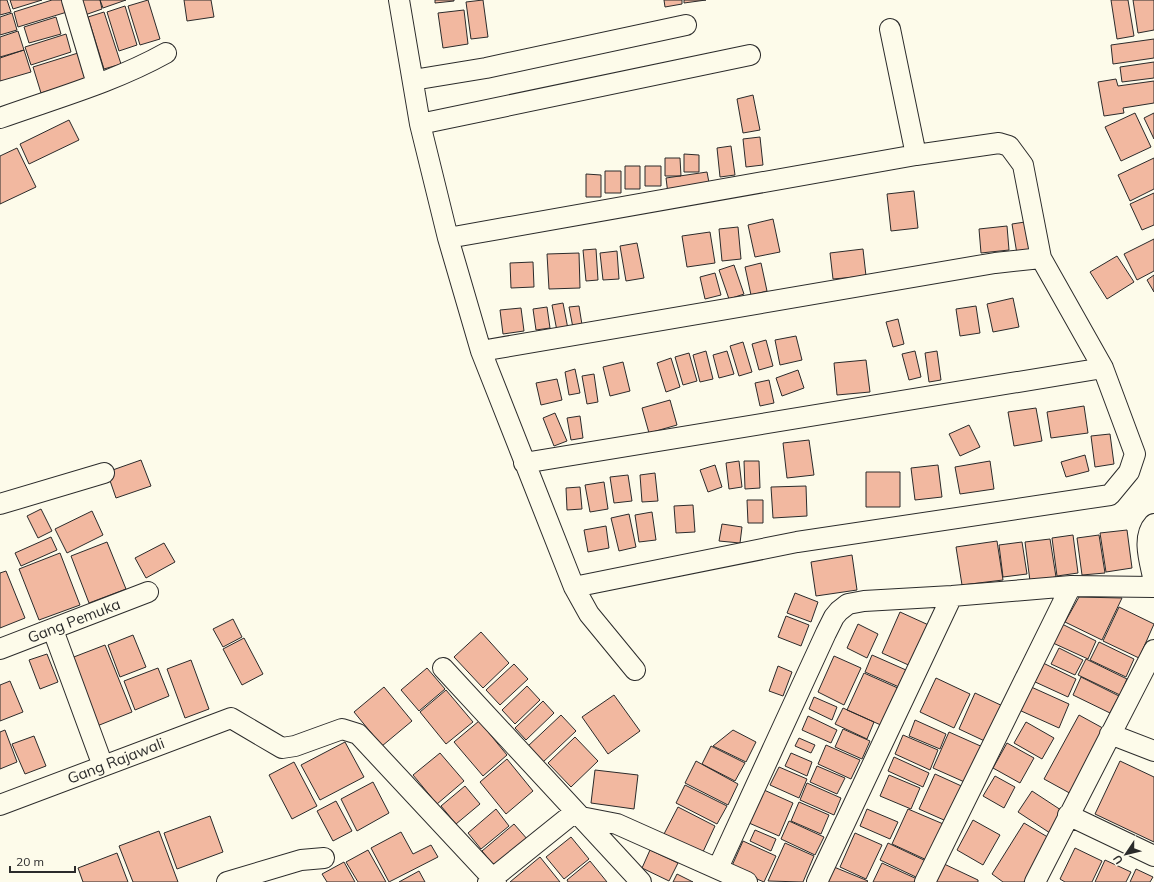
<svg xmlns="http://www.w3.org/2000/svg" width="1154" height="882" viewBox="0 0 1154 882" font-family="Mulish,sans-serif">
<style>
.building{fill:#f2b8a0;stroke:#2b2b2b}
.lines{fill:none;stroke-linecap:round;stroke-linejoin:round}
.minor-casing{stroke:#2b2b2b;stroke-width:22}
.minor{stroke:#fdfbea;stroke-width:20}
.labels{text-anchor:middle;stroke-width:3;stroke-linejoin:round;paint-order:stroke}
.street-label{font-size:15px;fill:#2b2b2b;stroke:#fdfbea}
</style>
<rect width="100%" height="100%" fill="#fdfbea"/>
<!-- building -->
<path class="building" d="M0 0H7L11 12 0 15Z
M10 0H42L13 9Z
M52 0H63L67 12 18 27 14 12Z
M77 0H100L102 9 82 16Z
M100 0H126L103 8Z
M148 0 160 39 140 45 128 6Z
M184 0H211L214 17 187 21Z
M435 0H454V1L435 3Z
M483 0 488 37 471 39 466 2Z
M664 0H682V4L665 7Z
M684 0H706L684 3Z
M1111 0H1128L1134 36 1117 39Z
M1133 0H1154V30L1138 33Z
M125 6 137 45 119 51 107 12Z
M464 10 468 44 443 48 438 13Z
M104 12 121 64 104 69 88 17Z
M12 13 17 30 0 35V17Z
M56 17 61 34 29 43 24 27Z
M18 31 24 50 0 57V37Z
M66 34 71 52 31 65 25 47Z
M1154 39V58L1113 64 1111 45Z
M24 50 31 72 0 81V58Z
M78 53 86 79 41 93 33 67Z
M1154 62V78L1122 82 1120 67Z
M1116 79 1118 86 1154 81V103L1123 108 1124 113 1104 116 1098 82Z
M753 95 760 130 743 133 737 99Z
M1135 113 1151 147 1121 161 1105 127Z
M1154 113V139L1144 118Z
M69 120 79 140 29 164 20 144Z
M760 137 763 165 746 167 743 139Z
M731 146 735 175 720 177 717 148Z
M17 148 36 187 0 204V156Z
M684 154 699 155V172H684Z
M665 158H680L681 176H665Z
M1154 158V189L1130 201 1118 175Z
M625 166H640V189H625Z
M645 166H661V186H645Z
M605 171H621V193H605Z
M707 172 710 188 668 194 666 178Z
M586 174 601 175V197H586Z
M914 191 918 228 891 231 887 194Z
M1154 193V225L1142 230 1130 204Z
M773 219 780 252 755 257 748 225Z
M1025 222 1031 252 1017 254 1012 224Z
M1007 226 1009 250 981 253 979 229Z
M738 227 741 259 722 261 719 229Z
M710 232 715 263 687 267 682 236Z
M1154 239V271L1137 280 1124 254Z
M637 243 644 278 626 281 620 246Z
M596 249 598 280 586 281 583 250Z
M863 249 866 276 833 279 830 253Z
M617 251 619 279 603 280 600 253Z
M579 253 580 288 549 289 547 254Z
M1117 256 1134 282 1107 299 1090 272Z
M533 262 534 287 511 288 510 263Z
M761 263 767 291 751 295 745 267Z
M734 265 744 294 729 299 719 270Z
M715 273 721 295 705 299 700 277Z
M1154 275V292L1147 280Z
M1013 298 1019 327 993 332 987 304Z
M563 303 568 329 557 331 552 305Z
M579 306 583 331 574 333 569 307Z
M976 306 980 333 960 336 956 309Z
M547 307 550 328 536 330 533 309Z
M521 308 524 331 503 334 500 310Z
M898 319 904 344 893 347 886 322Z
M796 336 802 360 780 365 775 340Z
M766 340 773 366 759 370 752 344Z
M743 342 752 372 739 376 730 346Z
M706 351 713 379 700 382 693 355Z
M727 351 734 374 719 378 713 355Z
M915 351 921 377 909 380 902 354Z
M937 351 941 380 929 382 925 353Z
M689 353 697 381 683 385 675 357Z
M671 358 680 387 666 392 657 363Z
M866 360 870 392 837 395 834 363Z
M623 362 630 391 610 396 603 367Z
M575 369 580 393 569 395 565 372Z
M798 370 804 388 782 396 776 378Z
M594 374 598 402 587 404 582 376Z
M557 379 562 400 541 405 536 383Z
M769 380 774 403 760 406 755 383Z
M670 400 677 425 649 433 642 408Z
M1084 406 1088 433 1051 438 1047 412Z
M1036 408 1042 441 1014 446 1008 412Z
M555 413 567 441 554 446 543 418Z
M580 416 583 438 571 440 567 418Z
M969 425 980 447 960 456 949 434Z
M1110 434 1114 464 1095 467 1091 436Z
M809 440 814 475 787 478 783 443Z
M1085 455 1089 471 1066 477 1061 462Z
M141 460 151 486 116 498 107 472Z
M739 461 742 487 729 489 726 463Z
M744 461H759L760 488 745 489Z
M990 461 994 489 960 494 955 467Z
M715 465 722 487 708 492 700 470Z
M938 465 942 497 915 500 911 468Z
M866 472H900V507H866Z
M655 473 658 501 642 502 640 475Z
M628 475 632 501 614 503 610 477Z
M604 482 608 509 590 512 585 485Z
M806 486 807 516 773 518 771 487Z
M580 487 582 509 567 510 566 488Z
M747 500H763V523H748Z
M693 505 695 532 676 533 674 506Z
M41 509 52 531 38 538 27 516Z
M92 511 103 535 67 553 55 529Z
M652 512 656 540 639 542 635 515Z
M629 514 636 547 619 551 611 518Z
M722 524 742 527 740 543 719 541Z
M606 526 609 548 588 552 584 530Z
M1127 530 1132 568 1106 572 1100 533Z
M1073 535 1078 573 1057 576 1052 538Z
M1099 535 1105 573 1082 575 1077 538Z
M51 537 57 550 21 566 15 553Z
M1050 539 1056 577 1030 581 1025 542Z
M997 541 1003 580 962 585 956 547Z
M107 542 126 589 89 603 71 556Z
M1022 542 1027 574 1003 577 999 545Z
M164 543 175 562 146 578 135 558Z
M60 553 80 605 39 620 19 569Z
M852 555 857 590 816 596 811 562Z
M6 571 25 618 0 628V573Z
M795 593 818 602 811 622 787 613Z
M1079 597 1122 598 1102 640 1065 622Z
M1119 607 1154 624 1139 658 1103 641Z
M900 612 933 627 915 668 882 653Z
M786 616 809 625 801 646 778 637Z
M233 619 242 637 223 647 213 629Z
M858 624 878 634 867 658 847 648Z
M1062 624 1096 641 1088 659 1053 643Z
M481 632 509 663 483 688 454 657Z
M133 635 146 667 120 677 108 645Z
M244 638 263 674 242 685 223 649Z
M1099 642 1134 659 1126 677 1090 660Z
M105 645 132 712 92 728 66 660Z
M1059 648 1083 660 1075 675 1051 664Z
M47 654 58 682 40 689 29 660Z
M872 655 906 670 899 687 865 672Z
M834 656 861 668 844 705 818 692Z
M1086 659 1127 679 1120 695 1078 675Z
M191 660 209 709 185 718 167 669Z
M1041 662 1076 679 1068 697 1033 681Z
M514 664 528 679 500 705 486 690Z
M778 666 792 672 783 696 769 691Z
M158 668 169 696 135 710 124 681Z
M427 668 445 689 419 711 401 690Z
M864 673 900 689 883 726 847 710Z
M1081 677 1119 696 1110 713 1073 695Z
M936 678 970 694 954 728 920 712Z
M10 681 23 712 0 721V685Z
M527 686 540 700 515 724 502 710Z
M1029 686 1069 704 1059 728 1019 710Z
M384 687 412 721 382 746 354 712Z
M446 690 473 722 446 744 420 712Z
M975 693 1007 708 991 744 959 729Z
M614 695 640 731 608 754 582 717Z
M814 697 837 707 832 720 809 709Z
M543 701 554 713 526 740 515 728Z
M843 708 874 722 867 739 835 724Z
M561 715 576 731 542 763 527 747Z
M1079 715 1110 732 1075 796 1044 779Z
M808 716 837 730 831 743 802 730Z
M915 720 946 734 940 749 909 736Z
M479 721 507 755 483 776 454 742Z
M1026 722 1054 738 1042 759 1014 743Z
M843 729 870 741 862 759 835 747Z
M5 730 17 762 0 769V732Z
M733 730 756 742 746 762 713 746Z
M949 732 985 748 969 784 933 768Z
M903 735 938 750 930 770 895 754Z
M34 736 46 766 25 774 12 744Z
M575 737 598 761 571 787 548 763Z
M799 738 815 745 811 753 795 746Z
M345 742 364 777 320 800 301 765Z
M1007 743 1034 758 1020 783 993 768Z
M826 745 860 760 851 779 818 764Z
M711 746 745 763 735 781 702 764Z
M440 753 464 781 437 804 413 775Z
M791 753 812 762 807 776 785 766Z
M894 757 929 773 923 787 888 771Z
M507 759 533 791 506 814 480 782Z
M696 761 738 784 728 805 685 783Z
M1120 761 1154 777V842L1095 814Z
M294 762 317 806 292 819 269 775Z
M817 766 845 778 837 794 810 782Z
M779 767 807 779 799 798 770 785Z
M595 770 638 775 634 809 591 803Z
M935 774 968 789 953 824 919 809Z
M889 775 920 788 911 809 880 796Z
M995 776 1015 787 1004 808 983 796Z
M373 782 389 813 357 831 341 799Z
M807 783 841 798 834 815 800 800Z
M685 785 727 806 717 824 676 803Z
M465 786 480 804 456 824 441 806Z
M764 790 793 803 779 836 749 823Z
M1032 791 1064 812 1050 833 1018 812Z
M336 801 352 831 333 841 317 811Z
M799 802 829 815 821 834 791 821Z
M678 807 715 826 702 854 664 834Z
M496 809 509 826 481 849 468 833Z
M867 809 898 822 890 839 860 826Z
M908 809 948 826 931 862 892 844Z
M210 816 223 852 177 869 164 833Z
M973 820 1000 835 983 865 957 850Z
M789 821 824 837 815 855 781 839Z
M1024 823 1051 839 1024 882H1003L992 874Z
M514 824 528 840 495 867 482 851Z
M755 830 776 839 771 851 750 841Z
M159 831 178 882H133L119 846Z
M401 832 413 854 431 845 438 857 389 882 371 848Z
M855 833 882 845 866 879 840 867Z
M571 837 589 859 564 879 546 857Z
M743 841 776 856 764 882 731 868Z
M785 843 814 856 803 882 768 881Z
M888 843 926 861 918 878 880 860Z
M1075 848 1102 861 1092 882H1065L1060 879Z
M368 850 386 882H358L346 862Z
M650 850 678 863 669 881 642 868Z
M117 853 128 882H83L78 868Z
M540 857 560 882H510Z
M1105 860 1131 872 1126 882H1095Z
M590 861 607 882H568L567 880Z
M344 862 355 882H327L322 874Z
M882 863 917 879 916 882H873Z
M942 863 978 880V882H933Z
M834 867 868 881 867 882H828Z
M1136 869 1153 877 1150 882H1130Z
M419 871 425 882H399Z
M677 874 693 882H673Z"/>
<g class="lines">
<!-- minor casing -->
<g class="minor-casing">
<path id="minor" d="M72 0 97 84
M399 0 420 124 448 238 481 351 574 587 589 614 635 670
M890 29 916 155
M413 80 486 68 686 25
M0 118C56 98 114 82 166 53
M420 124 750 55
M448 238 916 155 999 143 1009 146 1023 165 1041 258 1103 368 1135 454 1129 472 1110 495 797 542 574 587
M481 351 995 263 1041 258
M524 463 1103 368
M0 504 104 473
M1154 524C1141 538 1151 565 1154 582
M53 630 103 766
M0 649 148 592
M443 668 641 882
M1110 734 1154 751
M0 805 231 718 282 748 295 746 342 729 358 734 496 882
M1068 815 1154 856
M581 817 617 824 747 882
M718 868 826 633 834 617 839 611 848 604 864 601 952 596 1071 586 1154 587
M227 882 301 860 324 858
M488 882 575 812
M817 882 952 596
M925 882 1071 586
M1035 882 1154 650"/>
</g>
<!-- minor -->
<use href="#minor" class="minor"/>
</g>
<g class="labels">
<!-- street labels -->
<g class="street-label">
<text transform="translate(74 621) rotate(-21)" y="5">Gang Pemuka</text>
<text transform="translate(116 761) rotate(-21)" y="5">Gang Rajawali</text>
</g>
</g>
<!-- north arrow -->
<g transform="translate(1126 854) rotate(235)" stroke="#fdfbea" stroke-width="3" paint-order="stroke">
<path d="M0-3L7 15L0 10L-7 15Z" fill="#2b2b2b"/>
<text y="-6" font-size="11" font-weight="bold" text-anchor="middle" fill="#2b2b2b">U</text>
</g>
<!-- scale -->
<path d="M10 866v6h65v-6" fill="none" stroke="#2b2b2b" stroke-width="2"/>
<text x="16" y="866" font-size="12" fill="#2b2b2b" stroke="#fdfbea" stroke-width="3" paint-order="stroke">20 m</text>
</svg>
